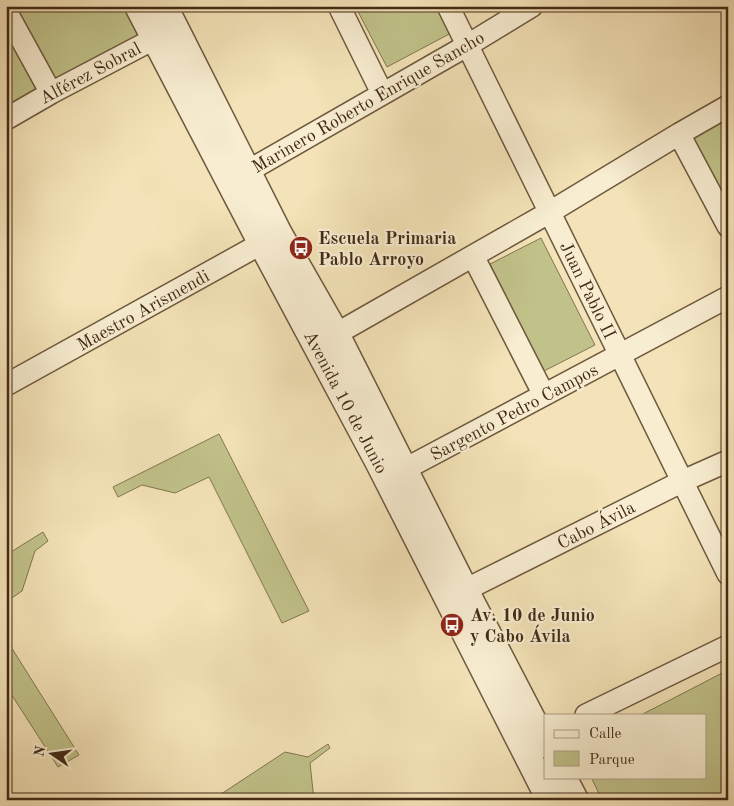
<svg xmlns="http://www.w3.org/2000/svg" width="734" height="806" viewBox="0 0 734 806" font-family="'Old Standard TT',serif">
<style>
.green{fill:#c1c28a;stroke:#827650}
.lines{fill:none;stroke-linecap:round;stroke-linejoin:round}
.minor-casing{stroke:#6e583e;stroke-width:24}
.tertiary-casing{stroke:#6e583e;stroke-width:29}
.minor{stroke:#f8edd1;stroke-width:21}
.tertiary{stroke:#f8edd1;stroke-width:26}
.labels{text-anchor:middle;stroke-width:4.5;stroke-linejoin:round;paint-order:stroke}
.street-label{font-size:18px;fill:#422a16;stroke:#f8edd1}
.poi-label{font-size:18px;font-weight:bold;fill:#422a16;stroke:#f8edd1;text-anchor:start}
</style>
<rect width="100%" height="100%" fill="#f4e3b8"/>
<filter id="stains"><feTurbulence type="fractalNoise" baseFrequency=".004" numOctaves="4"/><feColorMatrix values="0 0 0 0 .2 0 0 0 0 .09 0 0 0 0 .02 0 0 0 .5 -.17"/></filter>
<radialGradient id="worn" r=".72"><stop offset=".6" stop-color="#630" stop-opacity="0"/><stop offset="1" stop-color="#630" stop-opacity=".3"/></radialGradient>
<!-- green -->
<path class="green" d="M12 6H129L144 35 51 83Z
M355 6H439L453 32 387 67Z
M6 25 41 90 6 108Z
M728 118V208L691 138Z
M541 238 595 345 544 371 490 264Z
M219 434 309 611 282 623 209 477 175 493 142 485 118 497 113 487Z
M43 532 48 541 35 551 22 591 6 602V555Z
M6 639 79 755 58 767 6 686Z
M728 670V800H602L591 777H705V715H641Z
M328 744 330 748 310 763 314 800H212L285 752 308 757Z"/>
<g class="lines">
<!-- minor casing -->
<g class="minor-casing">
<path id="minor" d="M339 6 382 93
M448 6 728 574
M6 11 51 93
M6 119 51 93 169 31
M679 134 728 226
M234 179 468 45 532 6
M473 256 544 395
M336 334 550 212 679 134 728 106
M6 385 275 236
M405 469 728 297
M465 590 683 481 728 461
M586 715 728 646"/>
</g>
<!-- tertiary casing -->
<g class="tertiary-casing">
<path id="tertiary" d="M138 6 262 244 379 463 550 800
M164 6 279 234 336 334 465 590 545 744
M563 777 575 800"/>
</g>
<!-- minor -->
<use href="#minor" class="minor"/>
<!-- tertiary -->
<use href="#tertiary" class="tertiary"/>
</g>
<!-- icons -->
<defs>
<g id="bus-disc" transform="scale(1.25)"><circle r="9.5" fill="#8f2418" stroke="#f8edd1"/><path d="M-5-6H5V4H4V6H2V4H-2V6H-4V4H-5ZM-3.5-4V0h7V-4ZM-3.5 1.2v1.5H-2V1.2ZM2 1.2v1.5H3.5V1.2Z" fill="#fff"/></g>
</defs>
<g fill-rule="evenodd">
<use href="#bus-disc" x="301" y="248"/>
<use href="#bus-disc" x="452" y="625"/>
</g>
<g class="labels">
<!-- street labels -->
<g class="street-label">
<text transform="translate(90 73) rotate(-28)" y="6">Alférez Sobral</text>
<text transform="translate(368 102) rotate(-30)" y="6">Marinero Roberto Enrique Sancho</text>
<text transform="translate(588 290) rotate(64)" y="6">Juan Pablo II</text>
<text transform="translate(143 310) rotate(-29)" y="6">Maestro Arismendi</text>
<text transform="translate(346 402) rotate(62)" y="6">Avenida 10 de Junio</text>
<text transform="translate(514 412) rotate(-28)" y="6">Sargento Pedro Campos</text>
<text transform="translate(596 525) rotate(-27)" y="6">Cabo Ávila</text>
</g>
<!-- poi labels -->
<g class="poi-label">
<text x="318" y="244">Escuela Primaria<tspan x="318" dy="21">Pablo Arroyo</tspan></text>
<text x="470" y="621">Av. 10 de Junio<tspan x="470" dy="21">y Cabo Ávila</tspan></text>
</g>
</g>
<!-- margin -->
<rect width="734" height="806" fill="none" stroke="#f4e3b8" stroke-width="25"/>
<rect x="8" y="8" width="719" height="791" fill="none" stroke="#422a16" stroke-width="2.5"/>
<rect x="12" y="12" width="709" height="781" fill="none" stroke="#422a16"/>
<!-- legend -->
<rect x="544" y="714" width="162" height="65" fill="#f8edd1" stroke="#af9f86"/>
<rect x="554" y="730" width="25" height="8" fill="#f8edd1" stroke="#af9f86"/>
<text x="589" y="738" font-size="15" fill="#422a16">Calle</text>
<rect x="554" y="751" width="25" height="15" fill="#c1c28a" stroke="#af9f86"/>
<text x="589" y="764" font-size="15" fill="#422a16">Parque</text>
<!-- north arrow -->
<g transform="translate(52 754) rotate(283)" stroke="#f8edd1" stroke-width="4" paint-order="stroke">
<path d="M0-4L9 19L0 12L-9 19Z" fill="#422a16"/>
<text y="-8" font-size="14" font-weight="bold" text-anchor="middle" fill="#422a16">N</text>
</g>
<rect width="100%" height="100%" filter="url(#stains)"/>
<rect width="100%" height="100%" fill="url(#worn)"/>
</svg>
